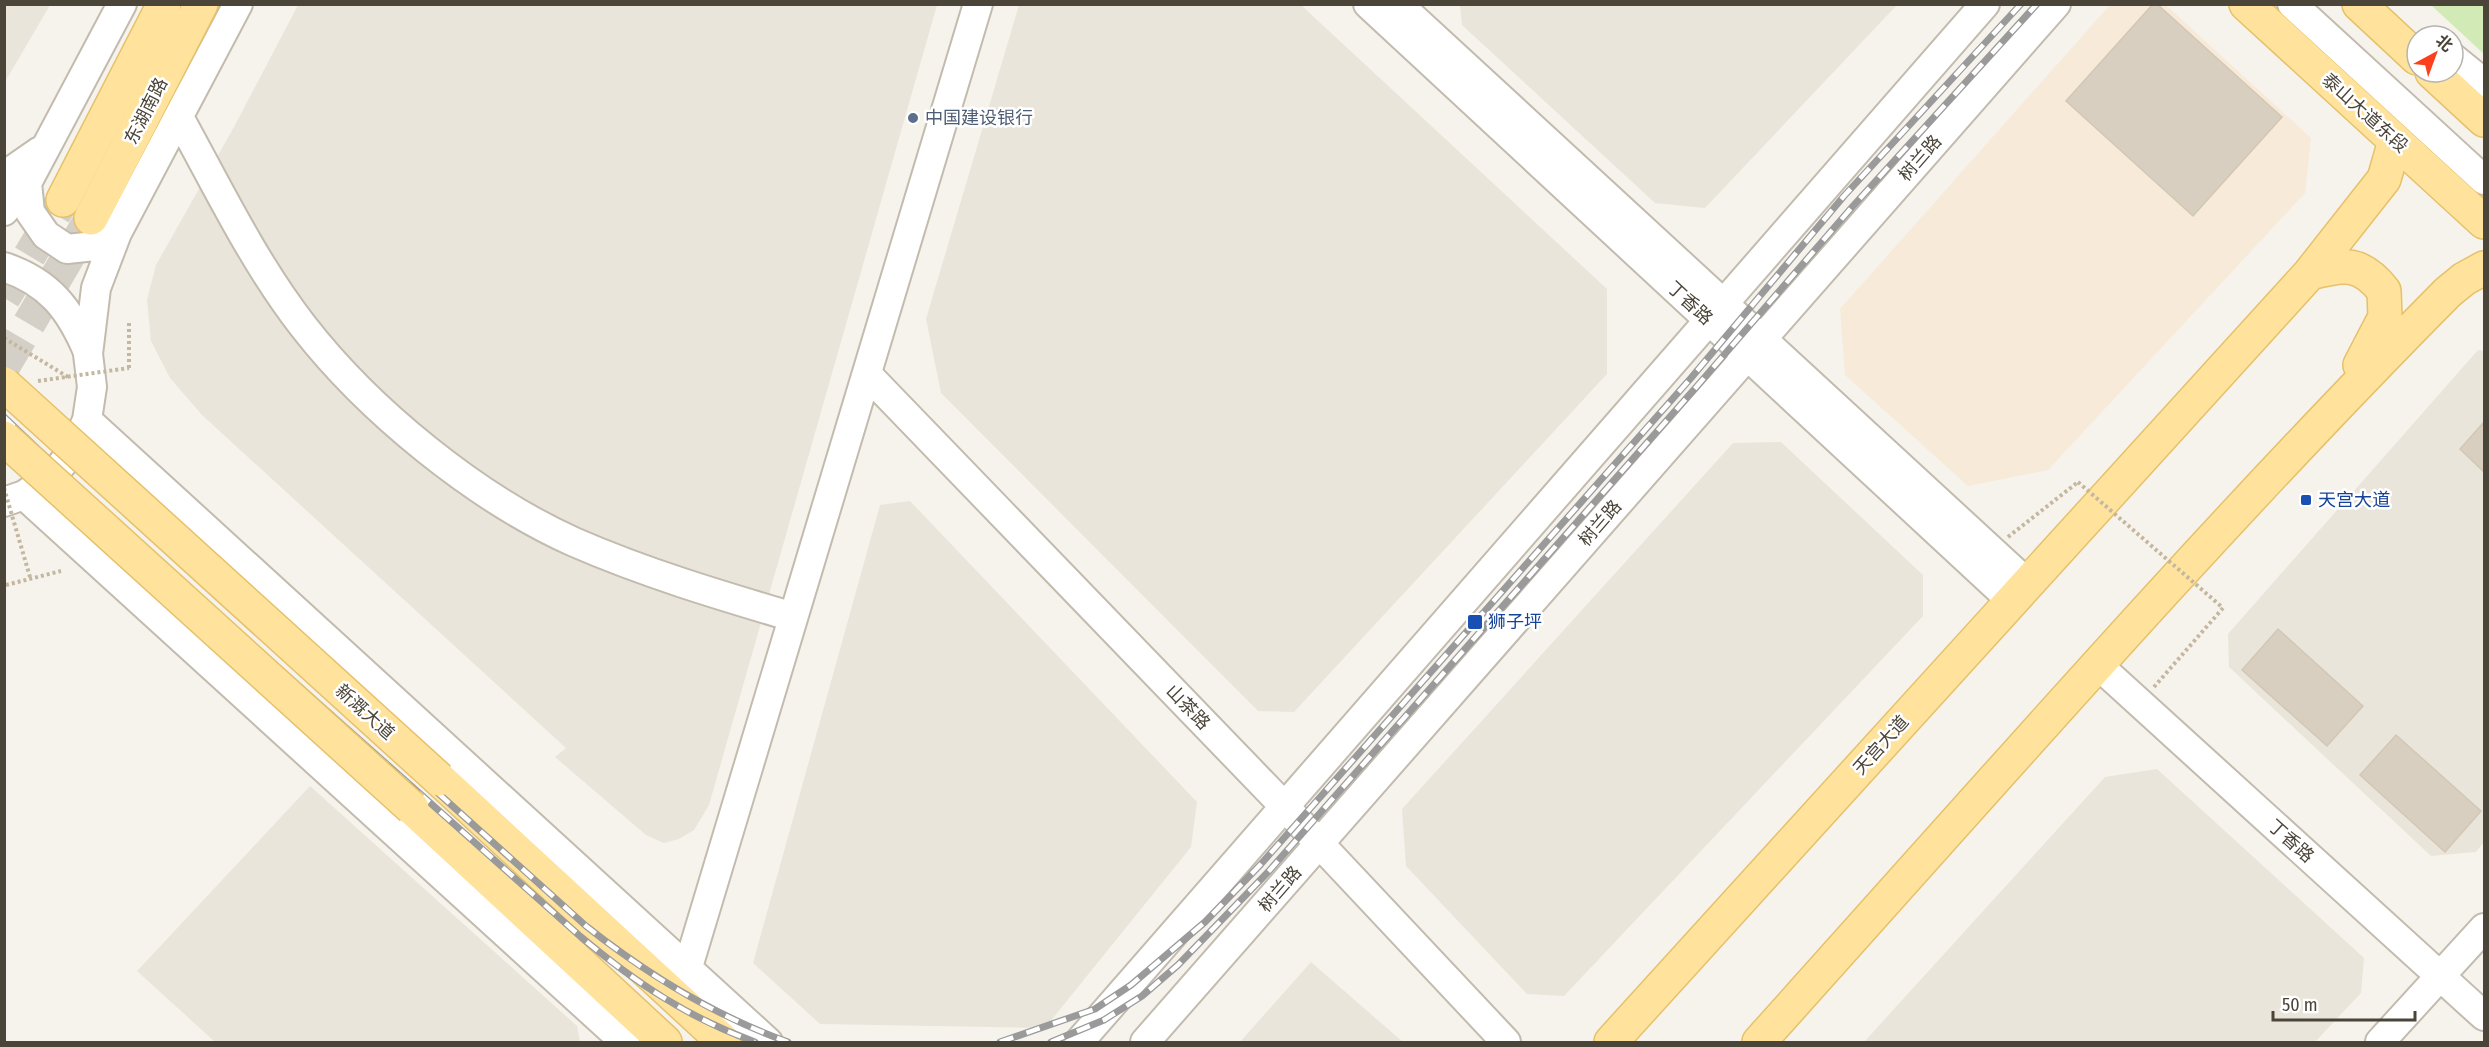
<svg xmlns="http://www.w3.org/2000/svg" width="2489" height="1047" viewBox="0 0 2489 1047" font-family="'Fira Sans Condensed','Noto Sans SC',sans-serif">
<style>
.residential{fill:#eae5da}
.commercial{fill:#f7ead8}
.green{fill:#d2eab5}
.building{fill:#d8cfc1;stroke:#d3c7b4;stroke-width:1.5}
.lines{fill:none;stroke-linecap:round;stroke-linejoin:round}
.major-tunnel{stroke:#d4d0c8;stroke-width:33;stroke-dasharray:33 16;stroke-linecap:butt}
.minor-casing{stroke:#c2bbae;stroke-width:32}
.major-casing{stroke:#e6c16a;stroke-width:36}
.path{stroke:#c4b79f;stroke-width:4;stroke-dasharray:3 3;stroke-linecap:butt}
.minor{stroke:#fff;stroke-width:28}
.major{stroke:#ffe39c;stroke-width:33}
.rail-casing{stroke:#9a9a9a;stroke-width:7}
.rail{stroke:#fff;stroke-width:4.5;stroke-dasharray:14;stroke-linecap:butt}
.major-bridge-casing{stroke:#e6c16a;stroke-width:36;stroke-linecap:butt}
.path-bridge{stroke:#c4b79f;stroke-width:4;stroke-dasharray:3 3;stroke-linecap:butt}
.major-bridge{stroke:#ffe39c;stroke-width:33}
.service-dot{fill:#5c6f8a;stroke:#fff;stroke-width:2}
.transit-dot{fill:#1a4fb4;stroke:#fff;stroke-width:2}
.labels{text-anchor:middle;stroke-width:5;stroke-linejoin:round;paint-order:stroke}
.street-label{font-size:18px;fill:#4b4439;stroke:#fff}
.service-label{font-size:18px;fill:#4e5e75;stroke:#fff;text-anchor:start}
.transit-label{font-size:18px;fill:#164399;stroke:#fff;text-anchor:start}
</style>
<rect width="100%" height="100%" fill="#f6f3ec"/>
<!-- residential -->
<path class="residential" d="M5 4 50 5 5 82 4 5Z
M298 5H937L709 805 694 830 679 839 664 843 646 835 555 757 566 748 202 415 170 378 151 341 147 300 156 265 234 127Z
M1019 5H1301L1607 289V374L1294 712 1258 711 941 393 926 319Z
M1460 5V4L1897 5 1705 208 1655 203 1462 25Z
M2478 350 2484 351V842L2476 852 2431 856 2229 667 2228 634Z
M1781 442 1923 575V616L1564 996 1527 994 1406 866 1402 809 1733 443Z
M910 501 1197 802 1191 847 1045 1028 820 1024 753 963 880 505Z
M2157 769 2364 958 2361 993 2315 1042H1864L2105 777Z
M310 786 577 1026 580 1042H215L137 971Z
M1311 962 1403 1042H1240Z"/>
<!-- commercial -->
<path class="commercial" d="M2110 5H2166L2311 138 2305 193 2048 470 1968 486 1845 375 1840 309Z"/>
<!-- green -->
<path class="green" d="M2431 5H2484V54Z"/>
<!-- building -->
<path class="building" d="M2153 4H2157L2282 117 2193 216 2066 101Z
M2484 422V472L2460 449Z
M2278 629 2363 706 2327 746 2242 670Z
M2396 735 2481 811 2445 852 2360 775Z"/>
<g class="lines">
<!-- major-tunnel -->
<path class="major-tunnel" d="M4 298 63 200
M4 366 87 225"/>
<!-- minor casing -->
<g class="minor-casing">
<path id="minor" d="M1368 4 2012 601
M1398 4 2028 584
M2292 4 2484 180
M2453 58 2484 83
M180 119C218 188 254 263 303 326 369 411 476 498 574 542 645 573 719 595 793 617
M4 176 40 151
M27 183 30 212 46 235 67 249 95 246 117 233
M4 211 27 183 122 4
M4 267C49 282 70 309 88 352
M867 374 1285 807 1506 1042
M87 420 768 1042
M24 495 625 1042
M4 502 24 495 52 476 73 451 87 420 92 387 88 354 96 288 117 233 238 4
M2098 665 2484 1016
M688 967 978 4
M1079 1042 1985 4
M1145 1042 2056 4
M2380 1042 2484 928"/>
</g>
<!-- major casing -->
<g class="major-casing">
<path id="major" d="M2246 4 2484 222
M2359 4 2417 58
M2432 72 2484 120
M63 200 164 4
M91 218 201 4
M2310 273C2344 264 2361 261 2384 291L2385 317 2360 365
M439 779 724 1042
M412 808 665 1042
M1611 1042 2310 273 2384 179 2395 141
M1759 1042C1986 790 2209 533 2448 292L2464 279 2484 268"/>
</g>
<!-- path -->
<path class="path" d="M129 323V368
M2008 537 2078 482
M6 585 61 571
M2154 687 2223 608"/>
<!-- minor -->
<use href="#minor" class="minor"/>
<!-- major -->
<use href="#major" class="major"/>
<!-- rail casing -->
<g class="rail-casing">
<path id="rail" d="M4 398 131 517 586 926C648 975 713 1015 788 1042
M4 417 120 527 581 937C636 983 687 1017 755 1042
M1000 1042 1095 1009 1131 985 1205 922 1261 864 1691 378 1844 196 2021 4
M1051 1042 1104 1020 1142 996 1178 965 1269 871 1698 385 1853 206 2037 4"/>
</g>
<!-- rail -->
<use href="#rail" class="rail"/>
<!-- major-bridge casing -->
<g class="major-bridge-casing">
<path id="major-bridge" d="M4 384 439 779
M4 438 412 808"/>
</g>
<!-- path-bridge -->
<path class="path-bridge" d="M4 338 68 377
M38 381 129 368
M2078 482 2223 608
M4 488 30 577"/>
<!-- major-bridge -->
<use href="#major-bridge" class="major-bridge"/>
</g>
<!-- markers -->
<circle class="service-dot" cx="913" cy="118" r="6"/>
<g class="transit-dot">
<rect x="2300" y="494" width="12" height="12" rx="3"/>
<rect x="1467" y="614" width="16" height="16" rx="3"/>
</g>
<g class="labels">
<!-- street labels -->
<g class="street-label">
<text transform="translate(146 111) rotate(-63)" y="6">东湖南路</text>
<text transform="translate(2365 113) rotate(42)" y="6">泰山大道东段</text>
<text transform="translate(1920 158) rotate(-49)" y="6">树兰路</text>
<text transform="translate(1690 303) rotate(43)" y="6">丁香路</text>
<text transform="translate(1600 523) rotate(-49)" y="6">树兰路</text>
<text transform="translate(1188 707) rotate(46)" y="6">山茶路</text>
<text transform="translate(365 712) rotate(42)" y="6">新溉大道</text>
<text transform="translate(1881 745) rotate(-48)" y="6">天宫大道</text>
<text transform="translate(2291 841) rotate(42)" y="6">丁香路</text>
<text transform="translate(1280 889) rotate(-49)" y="6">树兰路</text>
</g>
<!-- service labels -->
<g class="service-label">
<text x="925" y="124">中国建设银行</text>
</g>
<!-- transit labels -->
<g class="transit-label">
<text x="2318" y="506">天宫大道</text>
<text x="1488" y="628">狮子坪</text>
</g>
</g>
<!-- border -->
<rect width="2489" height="1047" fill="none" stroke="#4b4439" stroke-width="12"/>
<!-- north arrow -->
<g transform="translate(2435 54) rotate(41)"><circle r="28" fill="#ffffff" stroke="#b7b4b0" stroke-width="1.5"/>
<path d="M0-4.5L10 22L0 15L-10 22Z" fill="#fc3f1d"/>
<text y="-9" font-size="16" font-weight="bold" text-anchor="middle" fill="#4b4439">北</text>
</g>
<!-- scale -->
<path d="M2273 1011v9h142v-9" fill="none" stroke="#4b4439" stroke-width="3"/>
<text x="2282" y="1011" font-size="18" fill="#4b4439" stroke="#ffffff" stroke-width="4.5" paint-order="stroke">50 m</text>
</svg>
